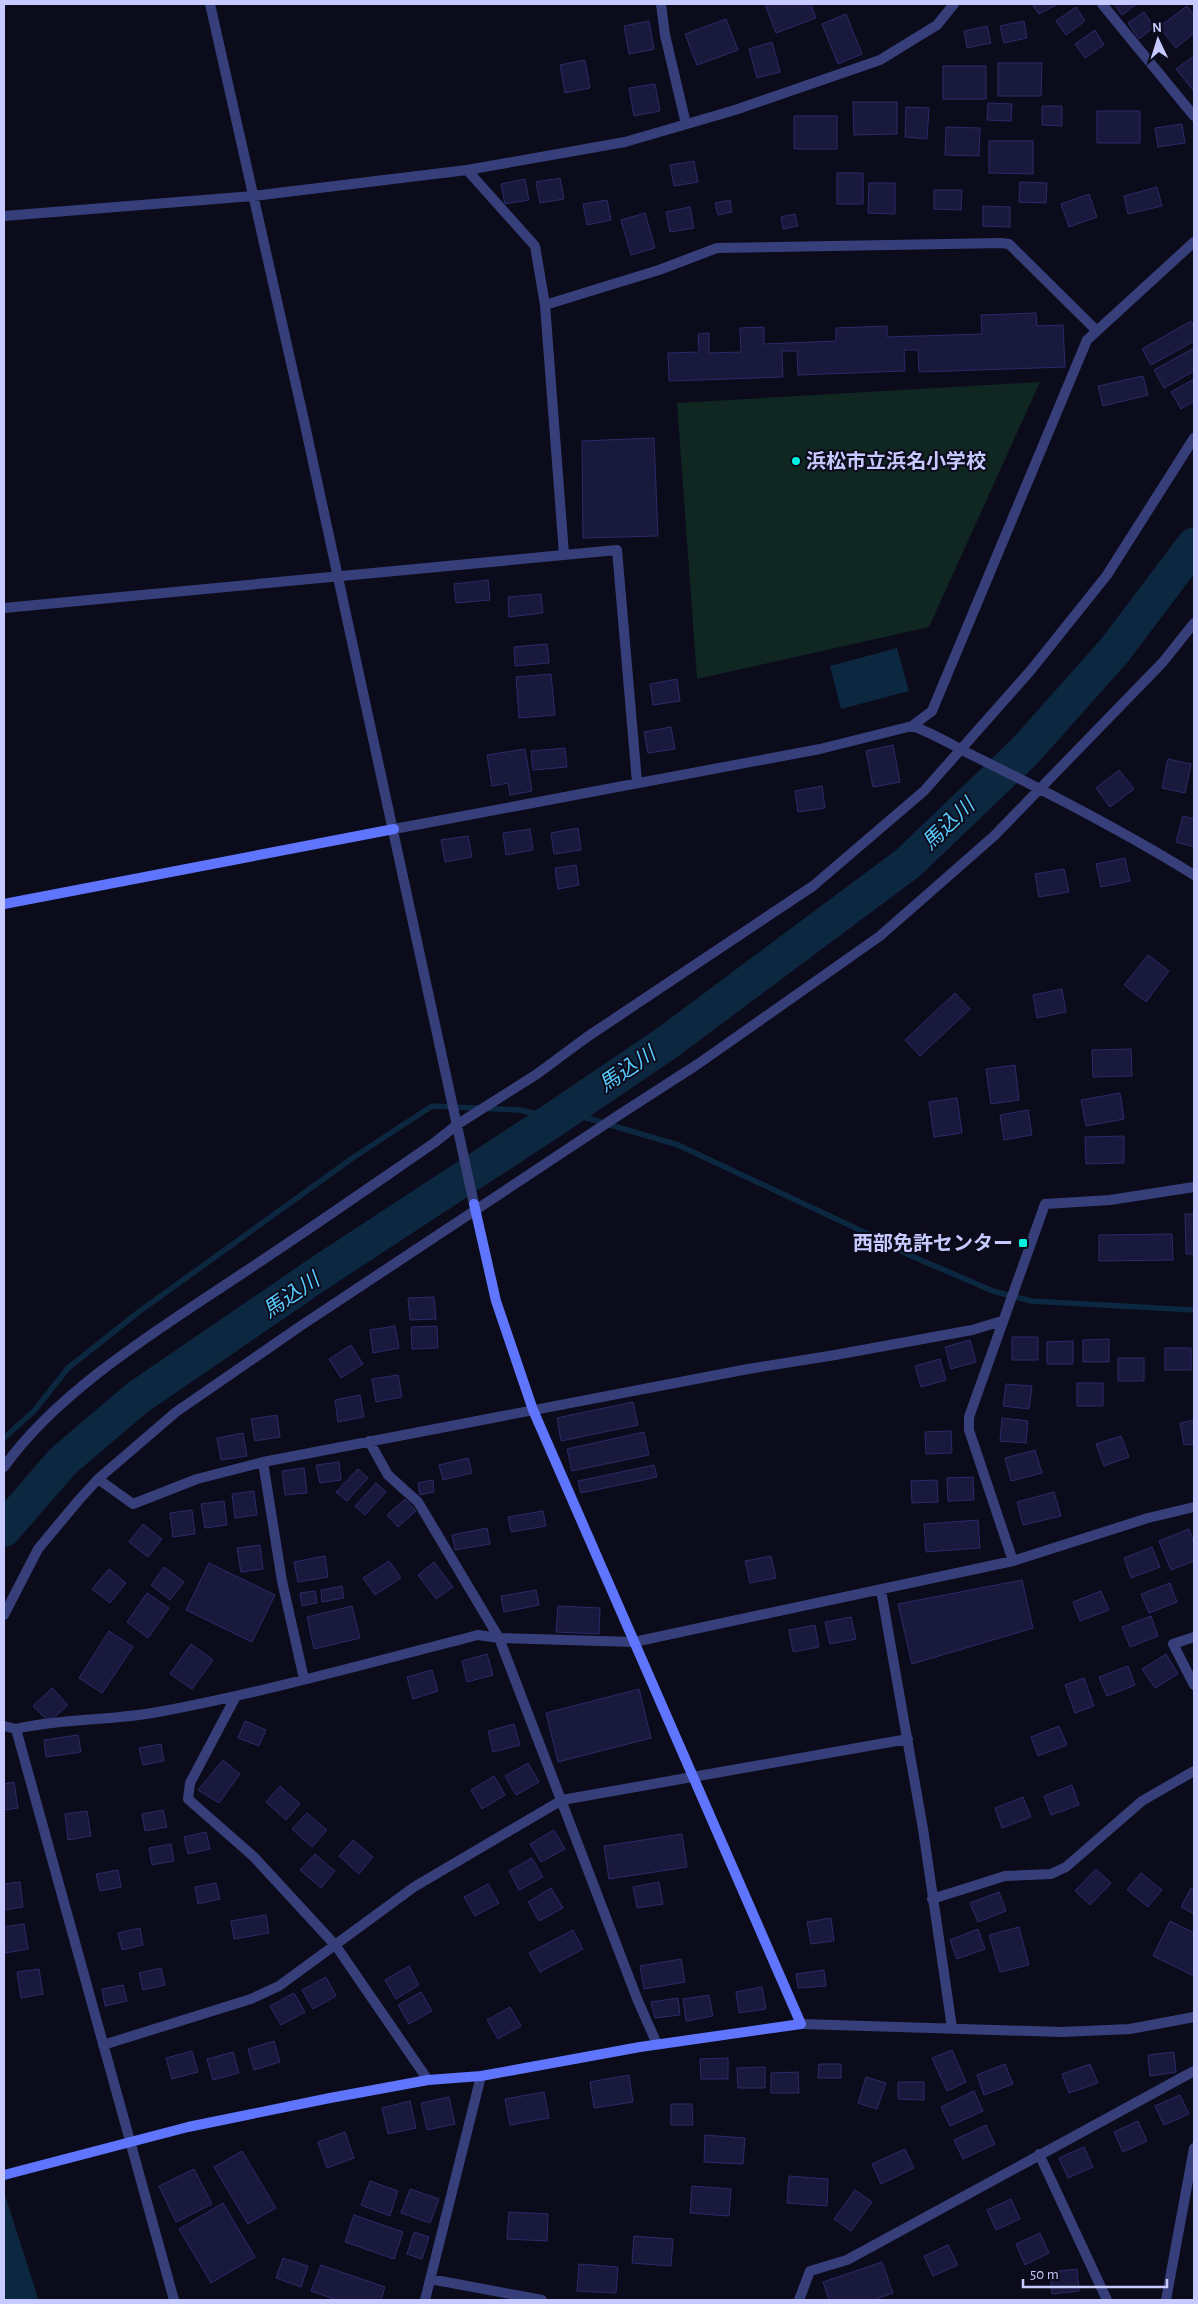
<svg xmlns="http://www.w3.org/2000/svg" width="1198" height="2304" viewBox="0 0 1198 2304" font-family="'Alegreya Sans','Noto Sans JP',sans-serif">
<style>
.green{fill:#0f2621}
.water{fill:#0c2840}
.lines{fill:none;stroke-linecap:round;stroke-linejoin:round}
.stream{stroke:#0c2840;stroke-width:5.5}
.river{stroke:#0c2840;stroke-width:35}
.building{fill:#19183d;stroke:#2c2a68}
.street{stroke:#373f7b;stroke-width:10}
.secondary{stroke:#5f75fd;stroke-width:10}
.poi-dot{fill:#03efe0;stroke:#0c0b1c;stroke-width:2}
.labels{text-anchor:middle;stroke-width:4;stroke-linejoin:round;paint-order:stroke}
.poi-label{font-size:20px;font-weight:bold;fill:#c7cafe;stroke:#0c0b1c;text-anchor:start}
.water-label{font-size:21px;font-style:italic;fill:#56cbfd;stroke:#0c0b1c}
</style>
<rect width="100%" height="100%" fill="#0c0b1c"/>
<!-- green -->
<path class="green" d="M1040 382 929 627 697 679 677 403Z"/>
<!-- water -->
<path class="water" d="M897 648 909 691 841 709 830 666Z
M4 2192 37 2295 38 2300H4Z"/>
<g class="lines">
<!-- stream -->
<path class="stream" d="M4 1438 34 1411 68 1368 140 1311 354 1157 432 1106 519 1110 556 1118 577 1115 678 1145 864 1232 909 1255 993 1291 1031 1301 1194 1310"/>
<!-- river -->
<path class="river" d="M4 1529 63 1461 137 1398 318 1274 556 1118 668 1042 908 863 1024 752 1114 651 1194 545"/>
</g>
<!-- building -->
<path class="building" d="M765 4H811L816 18 776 33Z
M1032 4H1058L1039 14Z
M1114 4H1137L1122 15Z
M1187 6 1194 15V33L1176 48 1159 27Z
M1076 7 1085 21 1066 35 1056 21Z
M1144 12 1154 27 1139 39 1128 23Z
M846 14 862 54 838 64 822 24Z
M726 19 738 50 697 65 685 34Z
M649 21 654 49 629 54 624 26Z
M1024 21 1027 38 1004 43 1000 26Z
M987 26 991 43 967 48 964 31Z
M1095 30 1104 45 1085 58 1075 44Z
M772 42 780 72 757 78 749 49Z
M1194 56V89L1193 90 1176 69Z
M585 60 590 88 565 93 560 65Z
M998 63H1042L1041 96H998Z
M943 66H986V99H943Z
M655 84 660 111 634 116 629 88Z
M853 102H897V134L854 135Z
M988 103 1012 104 1011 121 987 120Z
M1042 106H1062V126L1042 125Z
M906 107 929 108 927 139 905 137Z
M1097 111H1140V143H1097Z
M794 116H837V149H794Z
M1182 124 1185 143 1158 147 1155 128Z
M946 127 980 128 979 156 945 155Z
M989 141H1033V174L989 173Z
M694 161 698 182 674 186 670 165Z
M837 173H863V204H837Z
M560 178 564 199 540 203 536 182Z
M525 179 529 200 505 204 501 184Z
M1020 182 1047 183 1046 203 1019 202Z
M869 183H895V214L868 213Z
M1157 187 1162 206 1128 214 1124 196Z
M934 190H962L961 210 934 209Z
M1089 194 1097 217 1069 227 1061 204Z
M607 200 611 220 587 225 583 204Z
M730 200 732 212 718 215 715 203Z
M983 206 1010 207V227L983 226Z
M690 207 694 228 670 232 666 212Z
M645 213 655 248 631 255 621 220Z
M795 214 798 226 783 229 781 217Z
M1036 313 1037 326 1063 325 1065 367 919 372 918 350H904L905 371 798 375 797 351H782L783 377 669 381 668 353 699 352 698 334 709 333V353L741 352 740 328 764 327V344L836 341V328L887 326V337L982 334 981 315Z
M1191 321 1194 327V341L1151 365 1142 349Z
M1194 348V371L1164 388 1154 370Z
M1143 376 1148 395 1103 406 1098 386Z
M1194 379V401L1181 409 1171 392Z
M654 438 658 536 583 538 582 441Z
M488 580 490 600 456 603 454 584Z
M541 594 543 613 509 617 508 597Z
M547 644 549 663 515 666 514 647Z
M551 674 555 715 519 718 516 677Z
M677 679 680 701 653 705 650 684Z
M671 727 675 749 648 753 644 732Z
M893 745 900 782 873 787 866 751Z
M565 748 567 767 533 770 531 751Z
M525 749 532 791 510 795 508 783 492 786 487 755Z
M1168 759 1191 764 1185 793 1162 788Z
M1119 770 1134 789 1110 807 1096 788Z
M822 786 825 808 798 812 795 791Z
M1183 816 1194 819V847L1176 842Z
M578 828 581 850 554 854 551 833Z
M530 829 533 850 506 855 503 833Z
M468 836 472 857 445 862 441 840Z
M1125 858 1130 881 1101 887 1096 864Z
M576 865 579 885 558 889 555 868Z
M1064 869 1069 892 1039 897 1035 874Z
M1148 955 1169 971 1146 1002 1124 985Z
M1062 989 1066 1012 1037 1018 1033 995Z
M955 993 970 1009 920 1056 905 1040Z
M1131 1049 1132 1076 1093 1077 1092 1050Z
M1015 1065 1019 1100 991 1104 986 1069Z
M1120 1093 1124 1119 1086 1126 1081 1100Z
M957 1098 962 1133 934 1137 929 1102Z
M1028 1110 1032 1135 1004 1140 1000 1115Z
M1124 1136V1163L1086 1164 1085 1137Z
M1185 1214H1194V1254H1186Z
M1172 1234 1173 1260 1099 1261V1235Z
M434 1297 436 1319 410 1320 408 1298Z
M395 1326 399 1348 373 1353 370 1330Z
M437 1326 438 1348 412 1349 411 1327Z
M1012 1337H1038V1360H1012Z
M1109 1339V1362H1083V1340Z
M970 1340 976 1362 951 1369 945 1347Z
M1073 1341V1364H1047V1342Z
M351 1345 363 1364 341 1378 329 1359Z
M1165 1348H1191V1370H1165Z
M1118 1358H1144V1381H1118Z
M940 1359 946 1380 921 1387 915 1366Z
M398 1375 402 1397 376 1402 372 1379Z
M1077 1383H1103V1406H1077Z
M1006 1384 1032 1386 1029 1409 1003 1406Z
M360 1395 364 1417 338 1422 335 1400Z
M633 1402 638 1425 561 1441 557 1418Z
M277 1415 280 1437 255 1441 251 1419Z
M1002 1418 1028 1421 1026 1443 1000 1441Z
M1194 1420V1444L1184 1445 1180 1423Z
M951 1431 952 1453 926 1454 925 1432Z
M644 1432 649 1455 572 1471 567 1449Z
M243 1433 247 1456 221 1460 217 1438Z
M1121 1436 1129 1457 1104 1466 1096 1444Z
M1035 1450 1042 1473 1011 1481 1005 1458Z
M468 1458 472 1473 443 1480 439 1465Z
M339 1462 341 1480 320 1483 316 1465Z
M654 1465 657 1477 581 1493 578 1481Z
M304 1468 307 1493 285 1495 282 1471Z
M358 1469 368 1478 347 1501 336 1492Z
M973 1477 974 1500 948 1501 947 1478Z
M433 1480 434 1492 420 1495 418 1483Z
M937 1480 938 1502 912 1503 911 1481Z
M376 1483 386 1492 365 1515 355 1506Z
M254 1491 257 1515 235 1518 232 1494Z
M1054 1492 1061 1516 1023 1525 1017 1502Z
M405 1499 416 1511 398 1527 387 1515Z
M224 1501 227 1525 205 1528 201 1504Z
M192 1510 195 1534 173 1537 170 1513Z
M543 1511 546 1526 511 1532 508 1517Z
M978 1520 980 1548 926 1552 924 1524Z
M143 1524 162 1539 148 1557 129 1542Z
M487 1528 490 1544 455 1550 452 1535Z
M1189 1529 1194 1543V1561L1171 1570 1159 1541Z
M260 1545 263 1569 241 1572 237 1548Z
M1152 1547 1160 1567 1131 1578 1124 1558Z
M325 1556 328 1577 298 1582 294 1562Z
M771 1556 776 1578 750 1583 745 1561Z
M389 1561 401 1578 375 1595 363 1578Z
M434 1562 453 1587 436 1599 418 1575Z
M209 1563 275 1595 252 1642 186 1610Z
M164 1567 184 1582 170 1600 151 1585Z
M109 1569 126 1583 110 1603 92 1589Z
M1022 1580 1033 1628 912 1664 898 1604Z
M1170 1583 1177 1602 1149 1613 1141 1594Z
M342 1586 344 1598 322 1602 321 1590Z
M536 1590 539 1605 504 1612 501 1596Z
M315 1591 317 1603 302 1606 300 1593Z
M1101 1591 1109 1610 1080 1621 1073 1602Z
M147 1593 169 1608 148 1638 127 1622Z
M352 1606 360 1638 314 1649 307 1617Z
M558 1606 600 1608 599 1634 556 1632Z
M1151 1616 1158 1636 1130 1647 1122 1627Z
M851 1617 856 1639 830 1644 825 1622Z
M815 1625 819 1647 793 1652 789 1630Z
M109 1631 133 1647 102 1693 79 1678Z
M191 1644 213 1660 192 1689 170 1674Z
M487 1654 493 1675 467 1682 462 1661Z
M1166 1654 1178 1674 1155 1688 1142 1669Z
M1128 1666 1135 1685 1107 1696 1099 1677Z
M432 1670 438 1691 413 1699 407 1677Z
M1084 1678 1094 1706 1075 1713 1065 1685Z
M52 1688 68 1705 49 1722 33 1706Z
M639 1689 651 1738 558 1762 546 1713Z
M245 1721 266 1730 259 1746 238 1738Z
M514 1724 520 1745 493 1752 488 1731Z
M1059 1726 1067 1745 1038 1756 1031 1737Z
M78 1735 81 1752 46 1757 44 1740Z
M161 1744 164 1761 143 1765 139 1748Z
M223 1760 240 1774 219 1803 198 1790Z
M528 1763 539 1782 516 1795 505 1776Z
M494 1776 505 1795 482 1809 471 1790Z
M14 1782 18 1808 4 1810V1784Z
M1072 1785 1079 1805 1051 1815 1044 1796Z
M280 1786 300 1804 286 1820 266 1802Z
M1023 1797 1031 1817 1002 1828 995 1808Z
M163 1810 167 1827 145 1831 142 1814Z
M87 1811 91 1836 68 1840 65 1814Z
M307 1813 327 1830 312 1847 292 1829Z
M554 1830 565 1849 541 1862 530 1844Z
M206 1832 210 1849 188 1854 184 1837Z
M682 1834 687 1867 609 1879 604 1846Z
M353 1840 373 1857 359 1874 339 1856Z
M171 1844 174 1861 152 1865 149 1848Z
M315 1854 335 1871 321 1888 300 1870Z
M532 1858 543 1877 519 1890 509 1871Z
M1096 1869 1111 1883 1090 1905 1075 1891Z
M118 1870 121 1887 100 1891 96 1874Z
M1141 1873 1162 1890 1148 1907 1127 1890Z
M20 1882 23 1907 4 1910V1884Z
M659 1882 663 1904 637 1908 633 1887Z
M216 1883 220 1899 198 1904 195 1887Z
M488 1884 499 1903 475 1916 464 1897Z
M551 1888 563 1908 539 1921 528 1902Z
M1191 1888 1194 1889V1914L1181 1907Z
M999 1892 1006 1911 978 1922 970 1903Z
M266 1915 269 1933 234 1939 231 1921Z
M831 1918 834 1941 811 1944 807 1922Z
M1170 1921 1194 1933V1976L1153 1956Z
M24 1924 28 1949 5 1953 4 1927Z
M1019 1927 1029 1965 1000 1972 989 1935Z
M140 1928 143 1945 122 1950 118 1933Z
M978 1929 985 1949 957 1959 950 1940Z
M573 1930 583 1949 540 1972 529 1953Z
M681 1959 685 1982 644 1989 640 1966Z
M409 1966 419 1985 396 1999 385 1980Z
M161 1968 165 1985 143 1990 139 1973Z
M39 1969 43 1994 21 1998 17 1972Z
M824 1970 826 1986 798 1988 796 1974Z
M326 1977 336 1996 313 2009 302 1990Z
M123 1985 127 2001 105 2006 102 1989Z
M762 1987 766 2009 739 2013 736 1992Z
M421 1992 432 2011 409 2024 398 2005Z
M294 1993 305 2012 281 2025 270 2006Z
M709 1995 713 2016 686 2021 683 1999Z
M678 1998 680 2015 655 2018 651 2002Z
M510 2007 521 2026 498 2039 487 2020Z
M274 2041 280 2062 254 2070 248 2049Z
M952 2050 966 2082 947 2091 932 2058Z
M192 2051 198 2072 172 2079 166 2058Z
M233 2052 239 2073 213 2080 207 2059Z
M1174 2052 1176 2072 1150 2076 1148 2055Z
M728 2058V2079H701L700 2059Z
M819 2064H841V2078H818Z
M1005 2064 1013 2084 984 2095 977 2075Z
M1090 2064 1098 2083 1069 2093 1062 2074Z
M765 2067V2088H738L737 2068Z
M798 2072 799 2093H771V2073Z
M629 2075 633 2102 594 2108 590 2082Z
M866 2077 886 2083 877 2109 858 2103Z
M898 2082H924V2100L898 2099Z
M974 2091 983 2111 950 2126 941 2107Z
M544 2092 549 2118 510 2125 505 2099Z
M1180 2095 1189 2114 1164 2125 1155 2106Z
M449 2097 455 2124 427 2130 421 2103Z
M410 2101 416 2128 388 2134 382 2108Z
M671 2104H692L693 2125H671Z
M1138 2121 1147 2141 1123 2152 1114 2132Z
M986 2125 995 2144 963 2159 954 2140Z
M345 2132 354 2158 327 2168 318 2142Z
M705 2135 745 2138 743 2164 704 2162Z
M1084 2147 1093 2167 1068 2178 1059 2158Z
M905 2149 914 2168 881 2184 872 2164Z
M242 2151 276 2208 248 2224 214 2167Z
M194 2169 212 2204 176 2222 159 2186Z
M789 2176 828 2179 827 2206 787 2203Z
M370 2181 398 2191 390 2216 361 2205Z
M692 2186 731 2189 729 2216 690 2213Z
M410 2189 439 2199 430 2223 401 2213Z
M855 2190 872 2202 851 2231 834 2219Z
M1011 2199 1020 2219 996 2230 987 2210Z
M223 2203 255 2257 211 2283 179 2229Z
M509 2212 548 2214 547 2241 507 2239Z
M354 2215 403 2232 394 2259 345 2242Z
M414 2232 429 2237 422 2259 407 2254Z
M1040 2233 1049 2253 1025 2265 1016 2244Z
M634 2236 673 2239 671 2266 632 2263Z
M948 2245 958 2265 933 2276 924 2256Z
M283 2258 308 2266 301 2287 276 2278Z
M882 2262 893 2293 873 2300H829L823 2282Z
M579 2264 618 2267 616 2293 577 2291Z
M321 2265 385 2287 381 2300H337L311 2291Z
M1077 2269 1079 2291 1052 2294 1050 2272Z"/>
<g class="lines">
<!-- street -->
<path class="street" d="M210 4 303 416 474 1204
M661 4 665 35 686 124
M1102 4 1194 116
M467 170 535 246 545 305 564 554
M4 216 253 196 467 170 625 142 735 110 880 60 937 25 954 4
M545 305 659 270 717 248 1001 243 1009 244 1097 331
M4 608 617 550 637 782
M912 726C936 734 956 748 980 759 1053 795 1125 832 1194 875
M394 829 820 749 912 726 932 711 1087 340 1194 242
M369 1441 388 1475 418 1502 499 1638 638 2001 657 2044
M263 1462 282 1581 304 1679
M4 1467C59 1389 164 1326 243 1273 307 1231 370 1187 434 1143L458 1124 537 1074 587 1037 813 886 924 791 1031 670 1107 575 1194 438
M98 1479 133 1504 197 1479 263 1462 748 1369 835 1355 972 1330 1002 1321
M1013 1561 969 1430V1417L1045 1204 1110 1200 1194 1187
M881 1590 923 1829 952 2028
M4 1615 38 1549 78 1501 98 1479 176 1412 302 1325 622 1113 698 1064 880 936 994 836 1163 662 1194 623
M1194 1637 1173 1644 1194 1685
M235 1698 190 1783 188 1799 254 1857 336 1946 428 2080
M4 1726 16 1729
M932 1899 1005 1876 1051 1874 1066 1867 1142 1801 1194 1771
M801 2024 1062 2032 1130 2029 1194 2017
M103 2045 251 1999 279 1986 414 1887 562 1800 908 1739
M1039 2154 1107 2300
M430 2279 542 2300
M174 2300 16 1729C63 1718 111 1721 158 1712 266 1692 372 1662 478 1635L499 1638 634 1642 1013 1561 1148 1518 1194 1507
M425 2300 481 2076
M799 2300 810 2271 847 2260 1194 2071
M1166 2300 1194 2148"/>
<!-- secondary -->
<path class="secondary" d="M4 904 394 829
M4 2175 188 2127 330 2098 428 2080 481 2076 640 2047 801 2024 533 1410 496 1301 474 1204"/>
</g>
<!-- markers -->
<g class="poi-dot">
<circle cx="796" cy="461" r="5"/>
<rect x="1018" y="1238" width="10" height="10" rx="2.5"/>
</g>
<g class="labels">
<!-- poi labels -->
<g class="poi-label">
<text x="806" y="468">浜松市立浜名小学校</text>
<text x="1013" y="1250" text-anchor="end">西部免許センター</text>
</g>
<!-- water labels -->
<g class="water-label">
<text transform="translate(948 824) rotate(-44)" y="7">馬込川</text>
<text transform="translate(627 1069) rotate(-34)" y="7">馬込川</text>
<text transform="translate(291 1295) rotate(-34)" y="7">馬込川</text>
</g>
</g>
<!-- border -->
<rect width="1198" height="2304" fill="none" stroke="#c7cafe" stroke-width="10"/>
<!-- north arrow -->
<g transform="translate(1158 40) rotate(356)" stroke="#0c0b1c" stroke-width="4" paint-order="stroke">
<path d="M0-4L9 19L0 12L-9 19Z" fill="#c7cafe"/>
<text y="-8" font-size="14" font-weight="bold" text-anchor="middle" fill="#c7cafe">N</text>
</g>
<!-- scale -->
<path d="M1023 2279v8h144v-8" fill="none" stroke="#c7cafe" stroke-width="2.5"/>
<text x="1030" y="2279" font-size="15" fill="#c7cafe" stroke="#0c0b1c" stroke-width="4" paint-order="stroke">50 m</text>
</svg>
